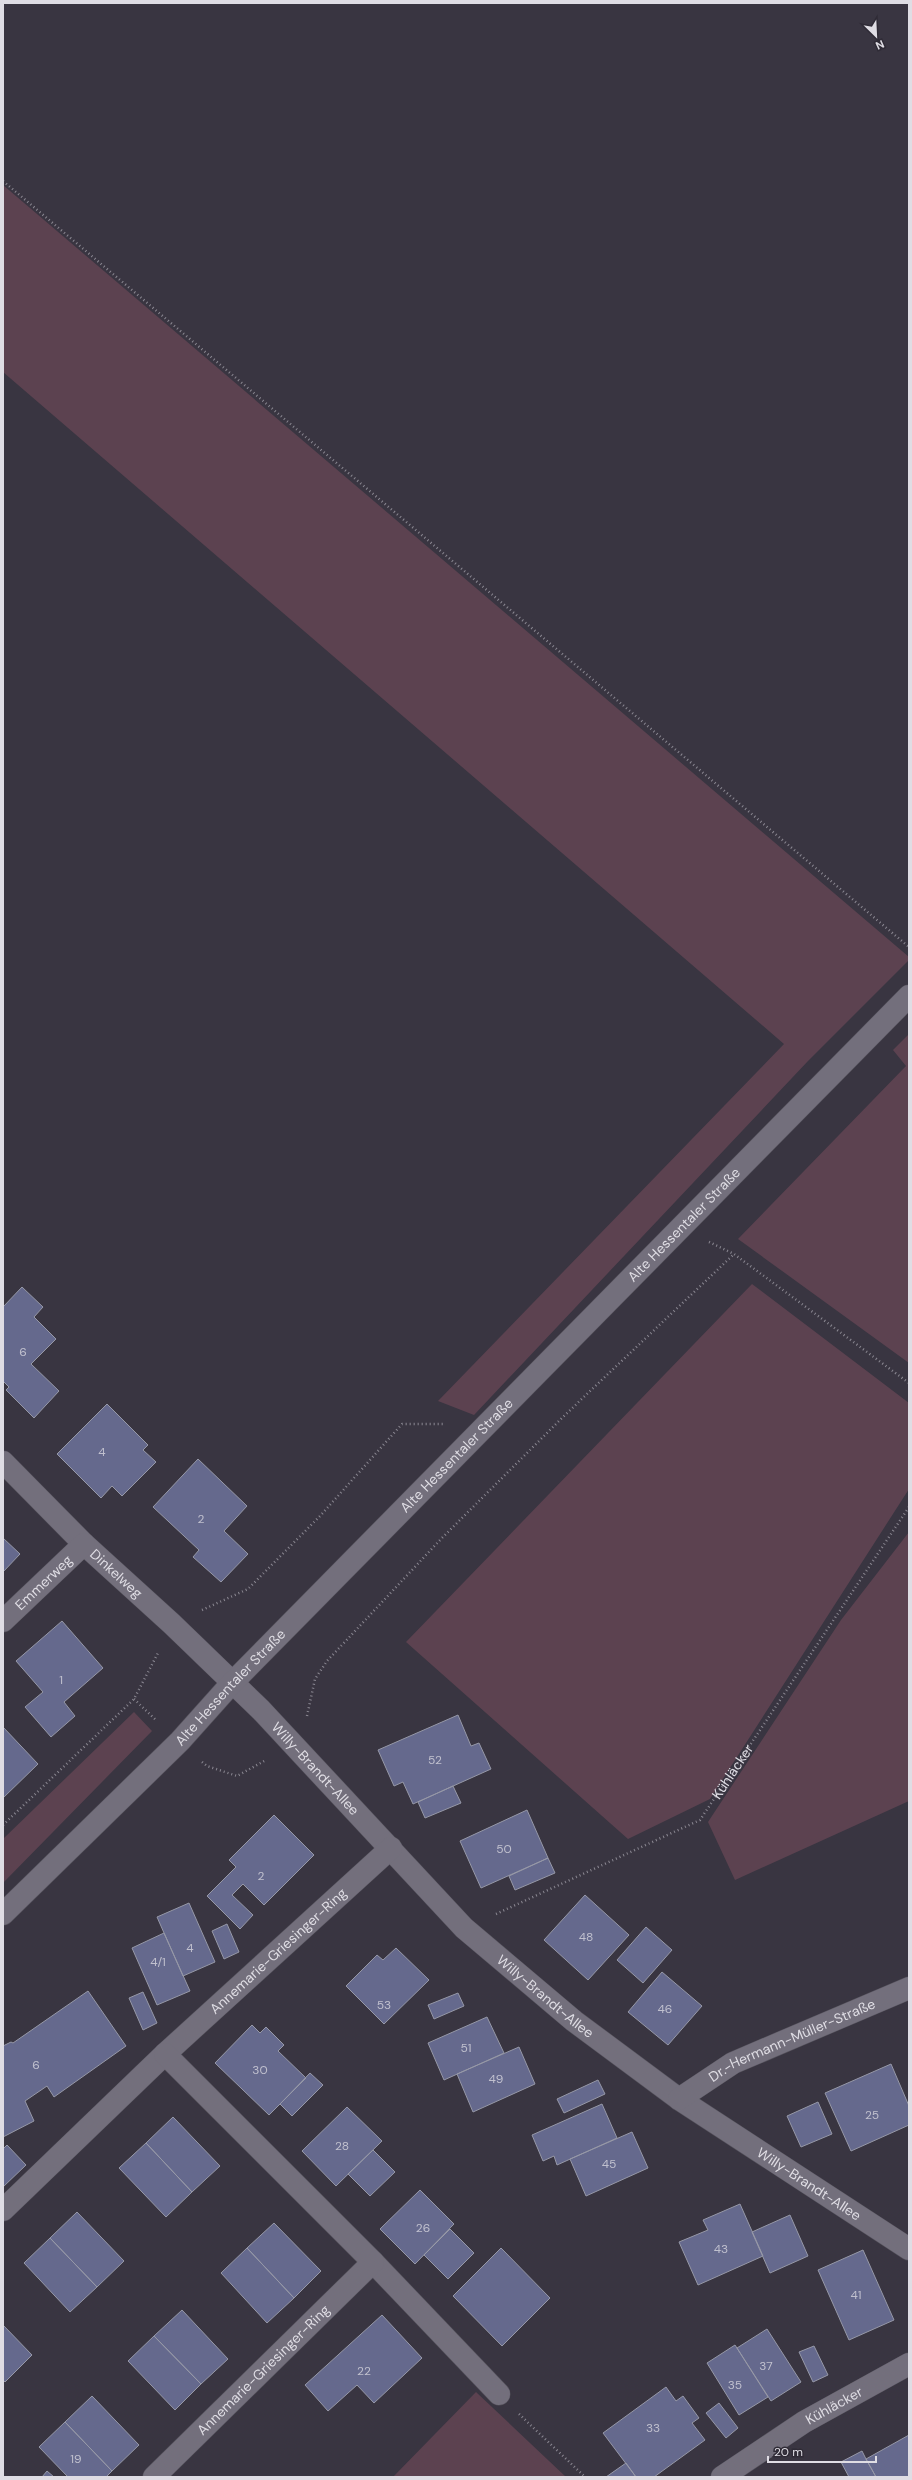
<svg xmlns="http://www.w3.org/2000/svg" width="912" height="2480" viewBox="0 0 912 2480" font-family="'DM Sans',sans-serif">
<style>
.green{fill:#5c4250}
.building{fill:#65698d;stroke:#9698a7}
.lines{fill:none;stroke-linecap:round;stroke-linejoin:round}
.minor-casing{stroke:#55525c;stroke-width:23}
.path{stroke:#8b8892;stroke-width:2.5;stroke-dasharray:1 3;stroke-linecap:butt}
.minor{stroke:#736f7c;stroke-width:22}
.labels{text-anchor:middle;stroke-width:3;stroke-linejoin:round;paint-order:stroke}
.number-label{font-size:12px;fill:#c0c0ce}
.street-label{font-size:14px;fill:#dfdde4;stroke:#2f2b36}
</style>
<rect width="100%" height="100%" fill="#393541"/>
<!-- green -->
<path class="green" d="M3 185 909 957V960L808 1061 474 1415 438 1401 784 1044 3 372Z
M909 1034V1363L738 1239 906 1066 893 1050Z
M752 1284 909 1403V1489L710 1799 628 1839 406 1642Z
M909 1532V1801L735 1880 708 1822 841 1620Z
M134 1712 152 1731 3 1883V1839Z
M476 2392 566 2477H393Z"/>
<!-- building -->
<path class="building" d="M22 1287 43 1307 34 1317 56 1339 31 1364 59 1391 34 1418 6 1390 9 1387 3 1381V1307Z
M107 1404 148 1445 143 1450 156 1462 122 1496 112 1486 101 1498 57 1454Z
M198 1459 247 1506 224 1531 248 1554 221 1582 193 1557 199 1550 153 1507Z
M3 1538 20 1554 3 1572Z
M62 1621 103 1668 64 1702 75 1716 51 1737 25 1707 43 1692 16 1661Z
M458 1715 471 1746 479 1743 491 1769 413 1804 403 1782 394 1786 378 1750Z
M3 1727 38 1764 3 1798Z
M453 1786 461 1803 425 1818 418 1802Z
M527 1810 548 1858 481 1888 460 1841Z
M274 1815 314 1855 264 1905 243 1884 232 1895 253 1915 240 1929 207 1896 236 1867 229 1860Z
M548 1858 555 1873 515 1890 509 1876Z
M585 1895 629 1935 588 1980 544 1940Z
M189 1903 215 1962 183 1976 157 1917Z
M227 1924 239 1952 224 1959 212 1931Z
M646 1927 672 1950 643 1983 617 1960Z
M164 1933 190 1991 157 2005 132 1948Z
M396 1948 429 1980 384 2024 346 1986 377 1955 383 1960Z
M662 1972 702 2006 668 2045 628 2012Z
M88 1991 126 2046 54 2097 47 2086 25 2101 34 2121 3 2137V2046L11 2042 13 2043Z
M143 1992 157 2023 143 2030 129 1998Z
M458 1993 464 2006 434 2019 428 2005Z
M487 2017 504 2053 444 2080 428 2043Z
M252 2025 260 2033 266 2027 284 2045 278 2051 306 2078 269 2115 215 2063Z
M519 2047 535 2084 473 2112 457 2074Z
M891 2064 909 2106V2125L851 2151 825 2093Z
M310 2073 323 2085 292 2116 280 2104Z
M598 2080 605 2094 564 2113 557 2099Z
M818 2102 832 2134 801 2147 787 2116Z
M602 2104 617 2138 557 2165 554 2156 543 2161 532 2135Z
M347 2107 382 2141 336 2186 302 2151Z
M173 2117 220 2166 192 2192 146 2143Z
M632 2132 648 2168 586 2196 570 2159Z
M146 2143 192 2192 166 2217 119 2168Z
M7 2145 26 2165 3 2187V2149Z
M373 2150 395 2172 370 2196 348 2174Z
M420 2190 454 2224 415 2264 380 2229Z
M740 2204 763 2256 698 2285 679 2242 708 2230 703 2220Z
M77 2212 124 2261 97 2287 50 2238Z
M790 2215 808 2256 770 2273 752 2232Z
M274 2223 321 2271 294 2298 247 2248Z
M450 2229 474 2253 448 2279 424 2255Z
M50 2238 97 2287 70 2312 24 2263Z
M247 2248 294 2298 267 2323 221 2273Z
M501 2248 550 2298 502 2346 453 2296Z
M863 2250 894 2320 849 2340 818 2270Z
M182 2310 228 2359 201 2384 154 2336Z
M382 2315 422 2358 374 2403 357 2385 328 2411 305 2385Z
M3 2325 32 2355 5 2382 3 2380Z
M767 2329 801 2382 771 2401 737 2348Z
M154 2336 201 2384 175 2410 128 2361Z
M735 2345 768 2397 739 2415 707 2363Z
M814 2346 828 2375 813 2382 799 2352Z
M666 2387 676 2401 683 2396 699 2418 692 2423 705 2440 654 2477H636L603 2433Z
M92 2396 139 2445 112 2471 65 2422Z
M719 2403 738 2428 726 2438 706 2413Z
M65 2422 112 2471 106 2477H68L39 2447Z
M909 2435V2477H876L866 2459Z
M862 2451 866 2459 876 2477H849L841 2462Z
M626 2463 636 2477H606Z
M47 2471 54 2477H42Z"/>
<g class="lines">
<!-- minor casing -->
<g class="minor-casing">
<g id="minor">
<path id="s2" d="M3 1462 84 1544 172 1624 261 1710 464 1928 574 2021 679 2099 909 2249"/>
<path id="s3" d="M3 1621 84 1544"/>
<path id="s4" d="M3 1914 180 1741 231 1684 909 996"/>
<path id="s5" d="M679 2099 733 2063 909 1988"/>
<path id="s6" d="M3 2210 165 2054 391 1848"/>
<path d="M373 2262 499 2394"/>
<path id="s7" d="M154 2477 373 2262 165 2054"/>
<path id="s8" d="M722 2477 804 2422 909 2364"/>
</g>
</g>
<!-- path -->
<g class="path">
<path d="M3 181 909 947"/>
<path d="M709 1242 734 1254 909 1383"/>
<path d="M202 1610 248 1589 321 1515 402 1424H445"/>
<path d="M134 1699 157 1721"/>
<path d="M307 1716 315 1679 327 1661 441 1539 565 1415 734 1254"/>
<path d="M202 1762 207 1766 237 1776 266 1760"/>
<path d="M3 1825 134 1699 158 1653"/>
<path id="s1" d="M496 1914 700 1820 909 1507"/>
<path d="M519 2414 585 2477"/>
</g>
<!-- minor -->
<use href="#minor" class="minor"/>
</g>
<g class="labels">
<!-- number labels -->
<g class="number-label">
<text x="23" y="1356">6</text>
<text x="102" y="1456">4</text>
<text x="201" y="1523">2</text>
<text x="61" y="1684">1</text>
<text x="435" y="1764">52</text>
<text x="504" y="1853">50</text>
<text x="261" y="1880">2</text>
<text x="586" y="1941">48</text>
<text x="190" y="1952">4</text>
<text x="158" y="1966">4/1</text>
<text x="384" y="2009">53</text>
<text x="665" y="2013">46</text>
<text x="466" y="2052">51</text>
<text x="36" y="2069">6</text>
<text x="260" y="2074">30</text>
<text x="496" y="2083">49</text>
<text x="872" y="2119">25</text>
<text x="342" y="2150">28</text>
<text x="609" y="2168">45</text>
<text x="423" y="2232">26</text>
<text x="721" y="2253">43</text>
<text x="856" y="2299">41</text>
<text x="766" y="2370">37</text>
<text x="364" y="2375">22</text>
<text x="735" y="2389">35</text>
<text x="653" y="2432">33</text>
<text x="76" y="2463">19</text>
</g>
<!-- street labels -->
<g class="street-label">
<text dy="5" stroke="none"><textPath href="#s4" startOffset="969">Alte Hessentaler Straße</textPath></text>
<text dy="5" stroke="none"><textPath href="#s4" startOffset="645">Alte Hessentaler Straße</textPath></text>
<text dy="5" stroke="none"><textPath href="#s2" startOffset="159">Dinkelweg</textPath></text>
<text dy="5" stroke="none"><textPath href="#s3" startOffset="56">Emmerweg</textPath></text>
<text dy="5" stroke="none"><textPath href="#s4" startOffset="321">Alte Hessentaler Straße</textPath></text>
<text dy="5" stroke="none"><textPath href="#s2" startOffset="438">Willy-Brandt-Allee</textPath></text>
<text dy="5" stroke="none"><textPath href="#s1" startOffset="283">Kühläcker</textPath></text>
<text dy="5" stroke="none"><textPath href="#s6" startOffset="378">Annemarie-Griesinger-Ring</textPath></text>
<text dy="5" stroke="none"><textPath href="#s2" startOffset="762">Willy-Brandt-Allee</textPath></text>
<text dy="5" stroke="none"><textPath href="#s5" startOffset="128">Dr.-Hermann-Müller-Straße</textPath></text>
<text dy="5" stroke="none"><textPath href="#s2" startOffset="1086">Willy-Brandt-Allee</textPath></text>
<text dy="5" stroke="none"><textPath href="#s7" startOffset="153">Annemarie-Griesinger-Ring</textPath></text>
<text dy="5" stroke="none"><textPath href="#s8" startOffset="133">Kühläcker</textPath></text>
</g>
</g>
<!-- border -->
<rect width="912" height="2480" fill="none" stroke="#dfdde4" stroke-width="8"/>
<!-- north arrow -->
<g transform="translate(876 36) rotate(156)" stroke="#2f2b36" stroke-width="3" paint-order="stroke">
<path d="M0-3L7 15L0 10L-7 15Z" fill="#dfdde4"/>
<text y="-6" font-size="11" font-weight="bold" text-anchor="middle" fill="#dfdde4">N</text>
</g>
<!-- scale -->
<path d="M768 2456v6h108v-6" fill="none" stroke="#dfdde4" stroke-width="2"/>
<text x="774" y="2456" font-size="12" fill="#dfdde4" stroke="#2f2b36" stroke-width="3" paint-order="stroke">20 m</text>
</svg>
